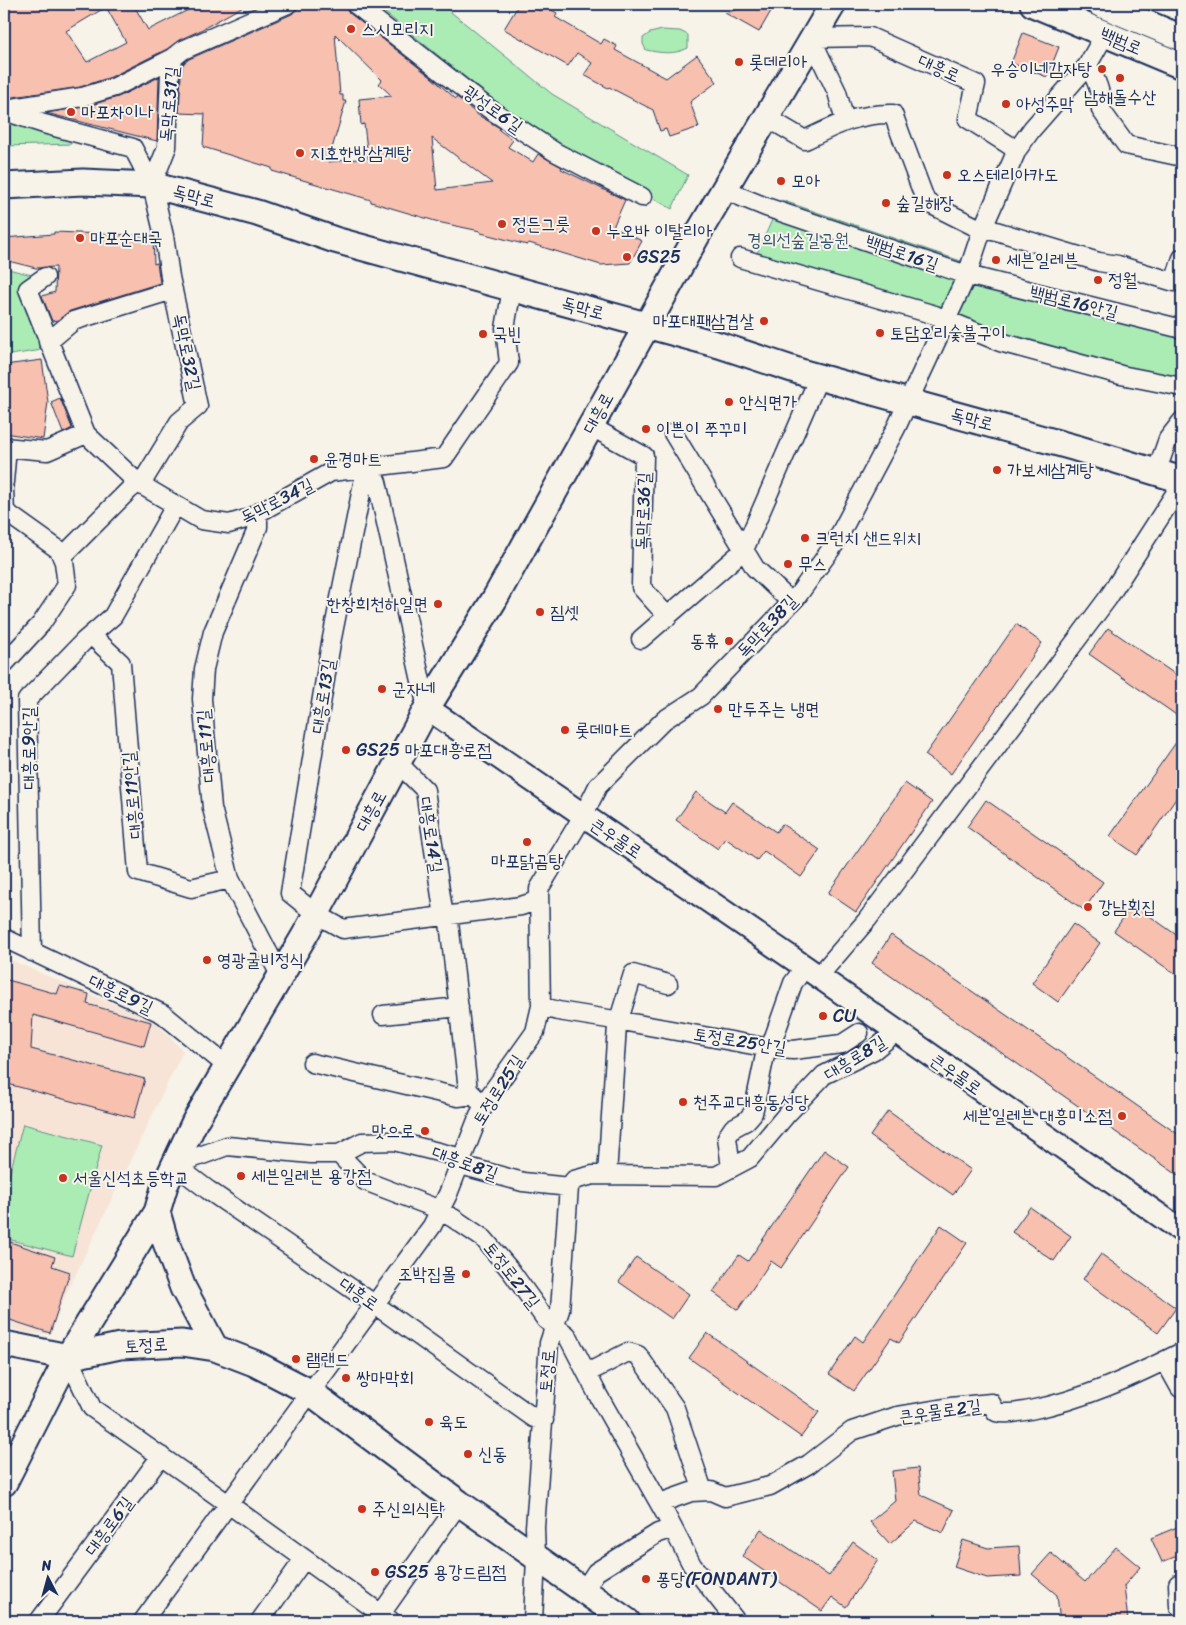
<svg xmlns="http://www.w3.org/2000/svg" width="1186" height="1625" viewBox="0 0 1186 1625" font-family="Sriracha,'Poor Story',sans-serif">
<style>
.built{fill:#f7e4d7}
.green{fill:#abebb4;stroke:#638d89}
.building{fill:#f8c0ae;stroke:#1b2f5e;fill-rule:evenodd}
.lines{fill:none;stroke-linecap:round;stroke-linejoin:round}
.minor-casing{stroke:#1b2f5e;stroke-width:21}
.tertiary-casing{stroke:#1b2f5e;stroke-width:26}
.secondary-casing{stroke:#1b2f5e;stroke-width:29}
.minor{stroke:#f7f3e8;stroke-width:18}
.tertiary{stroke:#f7f3e8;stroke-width:22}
.secondary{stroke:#f7f3e8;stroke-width:25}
.poi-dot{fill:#c8321e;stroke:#f7f3e8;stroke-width:2}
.labels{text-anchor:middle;stroke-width:4;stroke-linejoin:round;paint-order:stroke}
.poi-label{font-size:18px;fill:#1b2f5e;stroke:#f7f3e8;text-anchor:start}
.street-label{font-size:18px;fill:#1b2f5e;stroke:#f7f3e8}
.park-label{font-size:18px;fill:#38556f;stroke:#f7f3e8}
</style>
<rect width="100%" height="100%" fill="#f7f3e8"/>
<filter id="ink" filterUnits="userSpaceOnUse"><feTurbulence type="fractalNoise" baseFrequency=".02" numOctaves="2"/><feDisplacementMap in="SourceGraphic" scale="10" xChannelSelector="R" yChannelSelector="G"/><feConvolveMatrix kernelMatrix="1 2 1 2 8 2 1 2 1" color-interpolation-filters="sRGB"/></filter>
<g filter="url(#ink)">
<!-- built -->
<path class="built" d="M4 957 89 994 154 1020 183 1051 61 1305 51 1334 26 1333 4 1326Z"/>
<!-- green -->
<path class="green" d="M374 4H441L552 94 688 175 672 209 525 125Z
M662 30 680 31 688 35V48C674 55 661 53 646 50L643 44V38L650 33Z
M8 121 71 140V144L7 146Z
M781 200 1011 278 1182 319V383L1004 338 754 260Z
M4 268 32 275 20 290 42 350 4 356Z
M23 1124 102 1145 72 1256 4 1238V1195Z"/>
<!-- building -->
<path class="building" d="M4 4H133L148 30 200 4H247L199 31 179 40 167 49 111 77 80 87 6 98 4 97ZM106 7 126 42 87 62 66 31Z
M302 4H342L348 12 431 77 456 99 457 97 478 115 500 128 499 130 513 140 508 147 533 162 538 154 562 167 561 169 625 200 613 227 642 241 630 263 601 265 529 243 527 245 481 233 480 231 442 223 371 202V200L272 171V168L203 147 205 114 179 113 181 75 183 64 189 59 292 14ZM335 34 382 80 379 84 392 96 359 99 361 125 364 124 368 158 328 162 346 101H343V95H340ZM432 138 492 183 437 190Z
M519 4H528L540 11 543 5 557 13 555 17 601 44 604 39 617 46 615 50 666 78 697 55 717 82 690 102 699 127 669 137 666 129 660 131 653 110 609 87 608 88 584 75 592 63 577 53 568 66 504 29Z
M755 4H775L759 32 725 13Z
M1023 33 1059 47 1047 77 1011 63Z
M159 77 157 141 46 113 84 107 118 97Z
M54 232 153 236 154 264 157 263 160 283 70 311 58 320 52 321 42 296 55 292 56 267 36 268 4 260V238L54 234Z
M42 360 48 402 43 439 4 433V394L9 395 5 365Z
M60 398 72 428 63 433 51 402Z
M1016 624 1042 643 951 774 925 755Z
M1108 628 1182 679V719L1089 654Z
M1182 734V790L1137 855 1110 836Z
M905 783 932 802 856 912 828 893Z
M696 792 725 812 732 802 776 832 782 824 820 850 801 877 764 851 757 860 725 838 718 849 676 820Z
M986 800 1103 882 1084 910 967 827Z
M1133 904 1182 939V979L1114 931Z
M1073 924 1100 943 1058 1002 1032 983Z
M891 935 1182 1137V1178L872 963Z
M4 979 57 994 60 986 89 994 87 1004 151 1022 144 1046 33 1015 31 1049 145 1079 134 1118 4 1083Z
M888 1111 971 1170 953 1195 870 1136Z
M824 1150 849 1167 781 1268 771 1261 738 1310 713 1292 739 1255 748 1261Z
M1030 1207 1071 1236 1054 1261 1012 1232Z
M941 1225 967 1243 899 1343 891 1338 854 1391 829 1374 855 1336 863 1342Z
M4 1240 55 1257 52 1266 70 1272 50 1333 4 1318Z
M1101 1254 1176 1308 1158 1333 1083 1279Z
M636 1257 689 1294 672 1319 619 1282Z
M707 1333 819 1412 801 1437 689 1358Z
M918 1468 921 1495 954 1510 943 1533 916 1521 890 1544 870 1522 895 1501 892 1471Z
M1182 1525V1554L1162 1562 1151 1538Z
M761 1529 829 1576 853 1542 878 1560 846 1607 832 1597 822 1611 742 1556Z
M963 1540 988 1548 1019 1546 1021 1576 987 1578 954 1567Z
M1116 1547 1140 1567 1124 1586 1128 1621H1060L1057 1595 1032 1574 1051 1553 1085 1582Z"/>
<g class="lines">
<!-- minor casing -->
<g class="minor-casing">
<path id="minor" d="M355 4 488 108 555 152 642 197
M1087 66C1096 76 1103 97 1101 110L1126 145 1182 157
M6 109 82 97 115 87 173 58 183 50 288 4
M4 111 44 124 133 148 152 185 164 236 170 277 198 406 179 422 146 476 129 490 62 557
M766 117 805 140C836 125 858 113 893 114L926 202 982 230H993L1099 262 1118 265 1174 282 1182 258
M845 121 837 92 811 38 870 37 976 84 968 119 1017 150
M152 185 167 147 170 74 173 58
M724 190 766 207 967 275 1182 329
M740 258 935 315 1000 342 1121 375 1182 387
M45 277 28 289 86 434 138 483 201 520 229 524 249 518 331 472 444 458 509 363 505 328 512 289
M48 342 73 321 173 290
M590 426 644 456 641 587 668 617
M673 433 755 568 791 602
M4 447 47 451 86 434
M370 468 363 483 331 643 290 893 316 914 343 929 521 906 539 900
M370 468 377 482 427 708
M1156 473 1168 439 1182 421
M4 482 7 448
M4 488 5 515
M258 513V527L213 632 204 669 202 699 212 808 230 879 280 975
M4 515H10L59 550 64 562 67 585 41 624 4 664
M91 635 121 663 138 872 191 888 230 879
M641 639 744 550 819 377
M397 762 425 790 443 910 449 922 468 1090 484 1106
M4 938 163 1014 227 1066
M32 952 27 700 84 641 113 616 175 506
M818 977 867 920 1108 598 1182 483
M541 1006 558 1011 627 1022 769 1048 793 1050 842 1044 859 1033
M383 1015 459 1007
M312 1063 458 1097 473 1095
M339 1154 365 1181 430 1206 453 1218 484 1239 511 1271 546 1320 567 1335 598 1395 666 1515 692 1565 736 1621
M175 1165 208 1190 374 1304 534 1418 544 1420
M175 1165 227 1146 311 1154H339L362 1142 394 1141 454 1156 468 1167 523 1182 569 1187
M731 1168 727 1137 733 1128 746 1121 753 1113 765 1055 773 1040 793 983 805 967
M607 1175 617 1026 633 974 668 984
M569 1187 574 1180 593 1175 716 1176 750 1158 787 1114 824 1075 874 1050 896 1032
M68 1357 92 1408 213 1493 391 1621
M1165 1361 1180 1388
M587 1373 628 1352 638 1355 675 1408 703 1491
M660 1503 691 1492 711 1491 725 1497 770 1486 809 1464 852 1431 897 1416 950 1407 991 1403 996 1412C1007 1415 1018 1412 1030 1410 1083 1400 1134 1376 1182 1352
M1178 1584 1179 1606 1182 1608
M584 1590 596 1572 658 1533 673 1528
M39 1621 161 1456
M143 1621 432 1226 448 1194 479 1115 490 1095 535 1032 541 1006 539 889 583 816 598 786 664 720 701 696 796 598 834 545 896 428 967 275 982 230 1017 150 1032 129 1087 66 1105 34
M260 1621 304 1559
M376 1621 459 1503
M533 1621 536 1558 535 1527 549 1343 560 1310 569 1187"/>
</g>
<!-- tertiary casing -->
<g class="tertiary-casing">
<path id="tertiary" d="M427 708 805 967 1182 1231"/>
</g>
<!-- secondary casing -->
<g class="secondary-casing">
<path id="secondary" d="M1033 4 1182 66
M1100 4 1182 38
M4 186 83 182 152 185 257 213 335 240 719 345 804 373 1076 448 1182 480
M157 1212 165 1240 183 1288 215 1348
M4 1344 68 1357 120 1346 182 1343 215 1348 254 1363 310 1392 459 1503 627 1621
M4 1483 68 1357 157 1212 165 1185 195 1121 306 933 427 708 494 600 699 232 833 4"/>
</g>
<!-- minor -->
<use href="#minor" class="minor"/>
<!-- tertiary -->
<use href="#tertiary" class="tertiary"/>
<!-- secondary -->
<use href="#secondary" class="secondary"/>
</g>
</g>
<!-- markers -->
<g class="poi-dot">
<circle cx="351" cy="29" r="5"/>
<circle cx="739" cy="62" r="5"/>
<circle cx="1102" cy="69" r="5"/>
<circle cx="1120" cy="78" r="5"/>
<circle cx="1006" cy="104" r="5"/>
<circle cx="71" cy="112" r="5"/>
<circle cx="300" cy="153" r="5"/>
<circle cx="947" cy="175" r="5"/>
<circle cx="781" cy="181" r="5"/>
<circle cx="886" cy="203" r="5"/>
<circle cx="502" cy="224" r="5"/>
<circle cx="596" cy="231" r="5"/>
<circle cx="80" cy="238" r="5"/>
<circle cx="627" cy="257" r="5"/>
<circle cx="996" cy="260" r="5"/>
<circle cx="1098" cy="280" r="5"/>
<circle cx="764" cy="321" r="5"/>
<circle cx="880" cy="333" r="5"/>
<circle cx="483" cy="334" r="5"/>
<circle cx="729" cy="402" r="5"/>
<circle cx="646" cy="429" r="5"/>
<circle cx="314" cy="459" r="5"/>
<circle cx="997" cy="470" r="5"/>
<circle cx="805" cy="538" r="5"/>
<circle cx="788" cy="564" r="5"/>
<circle cx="438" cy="604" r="5"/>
<circle cx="540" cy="612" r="5"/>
<circle cx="729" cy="641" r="5"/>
<circle cx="382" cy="689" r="5"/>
<circle cx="718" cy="709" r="5"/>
<circle cx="565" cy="730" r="5"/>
<circle cx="346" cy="750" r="5"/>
<circle cx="527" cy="842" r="5"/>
<circle cx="1088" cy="907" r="5"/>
<circle cx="207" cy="960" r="5"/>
<circle cx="823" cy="1016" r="5"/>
<circle cx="683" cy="1102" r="5"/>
<circle cx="1122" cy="1116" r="5"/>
<circle cx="425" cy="1131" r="5"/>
<circle cx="241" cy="1176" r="5"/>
<circle cx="63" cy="1178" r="5"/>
<circle cx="466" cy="1274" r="5"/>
<circle cx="296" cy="1359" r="5"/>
<circle cx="346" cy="1378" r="5"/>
<circle cx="429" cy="1422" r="5"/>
<circle cx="468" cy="1454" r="5"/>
<circle cx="362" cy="1509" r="5"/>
<circle cx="375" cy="1572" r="5"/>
<circle cx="646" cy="1579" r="5"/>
</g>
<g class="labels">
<!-- poi labels -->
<g class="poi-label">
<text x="361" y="35">스시모리지</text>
<text x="749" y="68">롯데리아</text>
<text x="1092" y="75" text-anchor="end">우승이네감자탕</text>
<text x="1120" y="103" text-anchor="middle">남해돌수산</text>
<text x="1016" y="110">아성주막</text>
<text x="81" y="118">마포차이나</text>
<text x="310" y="159">지호한방삼계탕</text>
<text x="957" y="181">오스테리아카도</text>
<text x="791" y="187">모아</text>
<text x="896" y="209">숲길해장</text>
<text x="512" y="230">정든그릇</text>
<text x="606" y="237">누오바 이탈리아</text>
<text x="90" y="244">마포순대국</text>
<text x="637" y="263">GS25</text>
<text x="1006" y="266">세븐일레븐</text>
<text x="1108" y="286">정월</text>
<text x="754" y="327" text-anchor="end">마포대패삼겹살</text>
<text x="890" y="339">토담오리숯불구이</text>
<text x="493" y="340">국빈</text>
<text x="739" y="408">안식면가</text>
<text x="656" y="435">이쁜이 쭈꾸미</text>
<text x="324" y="465">윤경마트</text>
<text x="1007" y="476">가보세삼계탕</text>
<text x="815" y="544">크런치 샌드위치</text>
<text x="798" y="570">무스</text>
<text x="428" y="610" text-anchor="end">한창희천하일면</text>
<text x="550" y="618">짐셋</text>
<text x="719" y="647" text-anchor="end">동휴</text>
<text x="392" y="695">군자네</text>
<text x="728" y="715">만두주는 냉면</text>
<text x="575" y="736">롯데마트</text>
<text x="356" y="756">GS25 마포대흥로점</text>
<text x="527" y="867" text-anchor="middle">마포닭곰탕</text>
<text x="1098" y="913">강남횟집</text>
<text x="217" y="966">영광굴비정식</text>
<text x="833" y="1022">CU</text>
<text x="693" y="1108">천주교대흥동성당</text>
<text x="1112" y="1122" text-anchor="end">세븐일레븐 대흥미소점</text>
<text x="415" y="1137" text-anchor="end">맛으로</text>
<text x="251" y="1182">세븐일레븐 용강점</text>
<text x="73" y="1184">서울신석초등학교</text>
<text x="456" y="1280" text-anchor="end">조박집몰</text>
<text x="306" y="1365">램랜드</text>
<text x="356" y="1384">쌍마막회</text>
<text x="439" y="1428">육도</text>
<text x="478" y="1460">신동</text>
<text x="372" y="1515">주신의식탁</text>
<text x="385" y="1578">GS25 용강드림점</text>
<text x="656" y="1585">퐁당(FONDANT)</text>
</g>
<!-- street labels -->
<g class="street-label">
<text transform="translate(1121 41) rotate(23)" y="6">백범로</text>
<text transform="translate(939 68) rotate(24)" y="6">대흥로</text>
<text transform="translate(169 104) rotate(-85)" y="6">독막로31길</text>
<text transform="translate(493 109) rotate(35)" y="6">광성로6길</text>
<text transform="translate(194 196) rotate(15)" y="6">독막로</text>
<text transform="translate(902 253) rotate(19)" y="6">백범로16길</text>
<text transform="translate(1074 302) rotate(14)" y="6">백범로16안길</text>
<text transform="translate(583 308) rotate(15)" y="6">독막로</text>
<text transform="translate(187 352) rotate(78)" y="6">독막로32길</text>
<text transform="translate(598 413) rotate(-61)" y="6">대흥로</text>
<text transform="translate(972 419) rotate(15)" y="6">독막로</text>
<text transform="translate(277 501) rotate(-27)" y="6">독막로34길</text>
<text transform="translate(643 511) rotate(-88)" y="6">독막로36길</text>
<text transform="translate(767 626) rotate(-47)" y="6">독막로38길</text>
<text transform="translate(323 696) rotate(-81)" y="6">대흥로13길</text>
<text transform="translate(206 746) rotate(-95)" y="6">대흥로11길</text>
<text transform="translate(29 748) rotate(-90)" y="6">대흥로9안길</text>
<text transform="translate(132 795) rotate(-95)" y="6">대흥로11안길</text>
<text transform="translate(371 811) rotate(-61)" y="6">대흥로</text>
<text transform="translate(431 835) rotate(81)" y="6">대흥로14길</text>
<text transform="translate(616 838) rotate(34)" y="6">큰우물로</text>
<text transform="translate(121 994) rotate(25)" y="6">대흥로9길</text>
<text transform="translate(740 1041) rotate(9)" y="6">토정로25안길</text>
<text transform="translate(855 1058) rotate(-32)" y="6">대흥로8길</text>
<text transform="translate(956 1074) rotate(35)" y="6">큰우물로</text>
<text transform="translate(498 1090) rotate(-58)" y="6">토정로25길</text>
<text transform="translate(465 1163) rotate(20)" y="6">대흥로8길</text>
<text transform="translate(512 1275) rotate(52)" y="6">토정로27길</text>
<text transform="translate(359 1294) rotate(35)" y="6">대흥로</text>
<text transform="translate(146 1345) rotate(-3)" y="6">토정로</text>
<text transform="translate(547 1371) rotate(-85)" y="6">토정로</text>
<text transform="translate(940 1411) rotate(-8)" y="6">큰우물로2길</text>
<text transform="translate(109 1526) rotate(-54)" y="6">대흥로6길</text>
</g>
<!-- park labels -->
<g class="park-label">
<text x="798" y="246">경의선숲길공원</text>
</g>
</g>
<!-- margin -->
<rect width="1186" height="1625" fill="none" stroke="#f7f3e8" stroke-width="20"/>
<rect x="10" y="10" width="1166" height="1605" fill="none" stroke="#1b2f5e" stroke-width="2" filter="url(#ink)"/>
<!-- north arrow -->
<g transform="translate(48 1578) rotate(354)" stroke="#f7f3e8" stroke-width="4" paint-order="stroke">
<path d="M0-4L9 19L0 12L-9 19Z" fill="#1b2f5e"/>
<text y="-8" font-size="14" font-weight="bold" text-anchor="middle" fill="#1b2f5e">N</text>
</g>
</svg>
